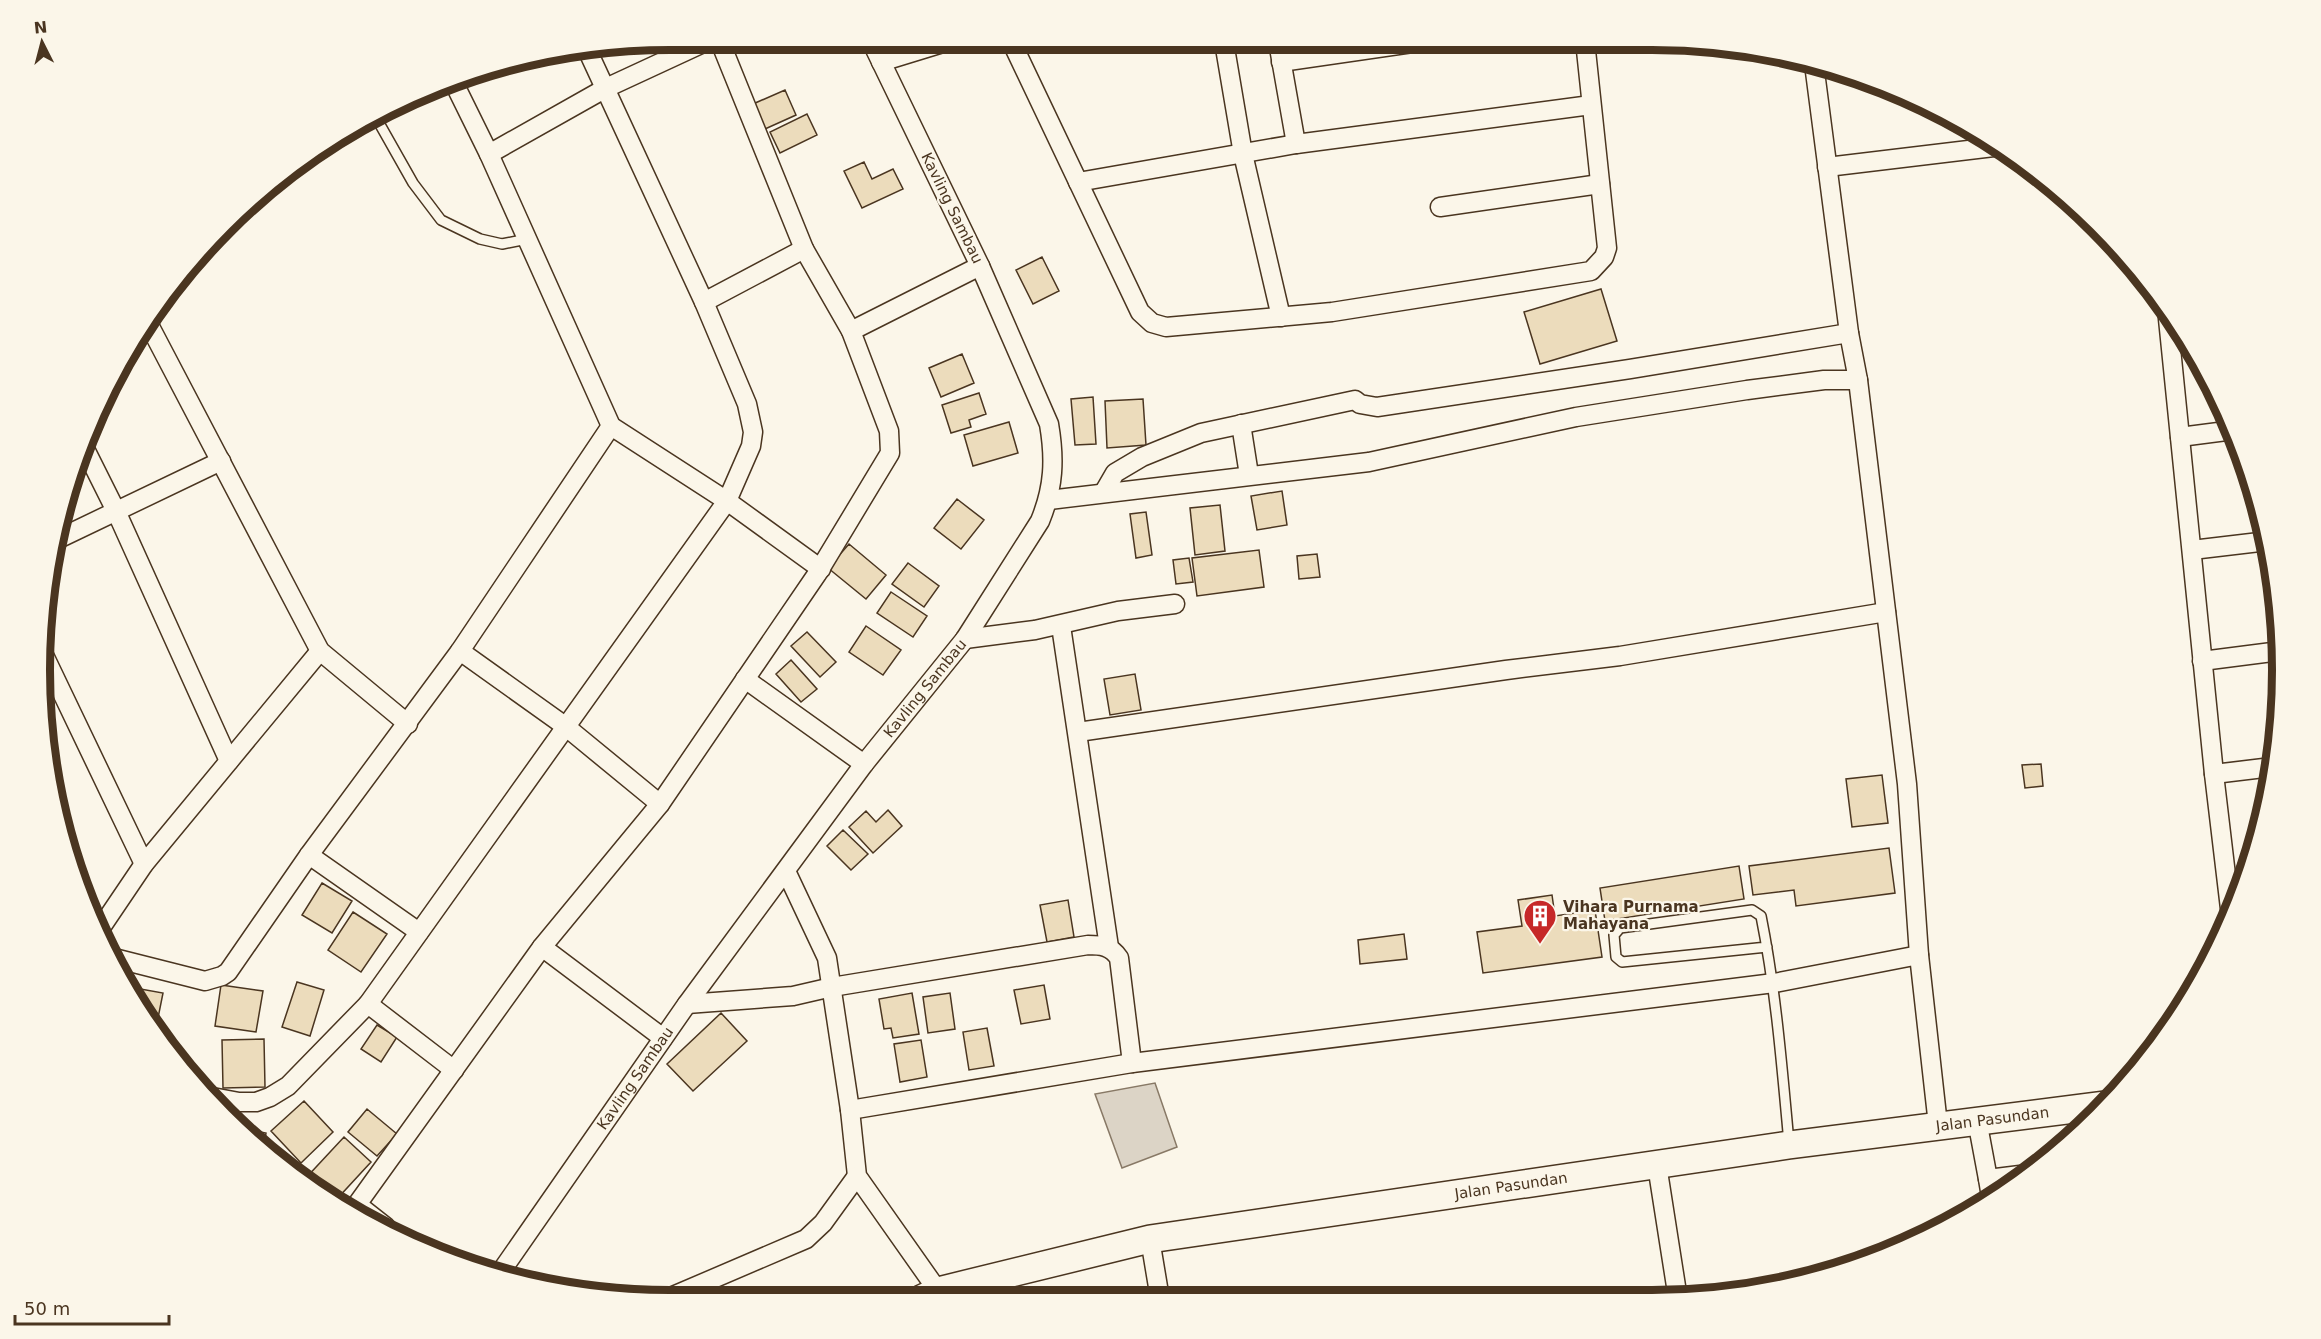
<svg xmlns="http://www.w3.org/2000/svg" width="2321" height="1339" viewBox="0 0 2321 1339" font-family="'DejaVu Sans',sans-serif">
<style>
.water{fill:#dcd4c6;stroke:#887966;stroke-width:1.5}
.building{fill:#ecdcbc;stroke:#4a3520;stroke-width:1.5}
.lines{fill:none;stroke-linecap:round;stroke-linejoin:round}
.lane-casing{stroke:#4a3520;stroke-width:12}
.street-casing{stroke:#4a3520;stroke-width:21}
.secondary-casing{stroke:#4a3520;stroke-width:30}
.lane{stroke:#fbf6e9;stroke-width:9}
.street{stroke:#fbf6e9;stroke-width:18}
.secondary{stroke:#fbf6e9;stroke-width:27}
.labels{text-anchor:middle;stroke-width:4.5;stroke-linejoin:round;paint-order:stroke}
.street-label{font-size:15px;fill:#4a3520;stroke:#fbf6e9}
.poi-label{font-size:15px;font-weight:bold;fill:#4a3520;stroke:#fbf6e9;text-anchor:start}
.rim{fill:none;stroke:#4a3520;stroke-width:8}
</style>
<rect width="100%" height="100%" fill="#fbf6e9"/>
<!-- water -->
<path class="water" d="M1155 1083 1177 1147 1122 1168 1095 1094Z"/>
<!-- building -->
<path class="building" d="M785 90 796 115 765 129 753 104Z
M807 114 817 135 780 153 770 132Z
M864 162 872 179 893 169 903 189 862 208 844 171Z
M1042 257 1059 291 1033 304 1016 270Z
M1601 289 1617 341 1540 364 1524 312Z
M962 354 974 383 941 397 929 368Z
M979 393 986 414 969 420 971 427 951 433 942 405Z
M1093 397 1096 444 1075 445 1071 399Z
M1143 399 1146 445 1107 448 1105 401Z
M1009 422 1018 453 973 466 964 435Z
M1282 491 1287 525 1257 530 1251 496Z
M957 499 984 520 961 549 934 528Z
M1220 505 1225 551 1195 555 1190 508Z
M1146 512 1152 555 1136 558 1130 514Z
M849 544 886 575 866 599 828 568Z
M1259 550 1264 587 1197 596 1192 558Z
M1317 554 1320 577 1299 579 1297 556Z
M1189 558 1193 582 1176 584 1173 560Z
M908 563 939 586 924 607 892 584Z
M891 592 927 616 913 637 877 613Z
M866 626 901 650 883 675 849 652Z
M807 632 836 662 820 677 791 646Z
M791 660 817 689 801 702 776 674Z
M1135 674 1141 710 1110 715 1104 679Z
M2041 764 2043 786 2025 788 2022 765Z
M1882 775 1888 823 1852 827 1846 779Z
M888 810 902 826 873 853 849 827 866 811 876 822Z
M843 830 868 854 851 870 827 846Z
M1889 848 1895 893 1796 906 1794 890 1753 895 1749 866Z
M1739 866 1744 899 1605 921 1600 888Z
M322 883 352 901 332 933 302 915Z
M1552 895 1555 916 1595 910 1602 957 1483 973 1477 932 1522 926 1518 900Z
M1068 900 1074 937 1047 942 1040 905Z
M353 912 387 934 361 972 328 950Z
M1404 934 1407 959 1360 964 1358 940Z
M297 982 324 990 310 1036 282 1027Z
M221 985 263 991 256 1032 215 1026Z
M1044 985 1050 1019 1021 1024 1014 990Z
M135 988 163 993 157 1023 150 1022 133 998Z
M912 993 919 1034 893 1038 891 1028 884 1029 879 999Z
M950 993 955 1029 928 1033 923 997Z
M721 1013 747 1041 693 1091 667 1064Z
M377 1025 397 1037 381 1062 361 1049Z
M987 1028 994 1066 969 1070 963 1032Z
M264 1039 265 1087 223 1088 222 1040Z
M921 1040 927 1077 900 1082 894 1044Z
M304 1101 333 1132 301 1163 271 1131Z
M367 1109 397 1134 377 1156 348 1132Z
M245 1129 266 1133 264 1145Z
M344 1137 371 1162 335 1201 320 1194 304 1180Z
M703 1287 708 1299H675Z"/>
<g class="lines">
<!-- lane casing -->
<g class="lane-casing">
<path id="lane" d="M374 114 413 183 441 220 480 239 502 244 527 239
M1767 947 1622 962 1616 957 1614 935 1620 928 1752 910 1761 916C1776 991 1782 1067 1789 1143"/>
</g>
<!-- street casing -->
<g class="street-casing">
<g id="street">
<path d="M1224 42 1243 154 1281 317"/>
<path d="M1278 42 1296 144"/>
<path d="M1012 43 1140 312 1152 323 1166 327 1332 312 1591 271 1604 257 1607 248 1585 41"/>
<path d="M881 62 943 43"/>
<path d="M1281 62 1426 41"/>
<path d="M1814 64 1849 333 1858 380 1907 784 1919 955 1938 1125"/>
<path d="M452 79 489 154 611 426 727 501 821 569"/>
<path d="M489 154 606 88 701 44"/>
<path d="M1827 167 2002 146"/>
<path d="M1078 182 1296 144 1591 105"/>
<path d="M1440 207 1600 184"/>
<path d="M704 302 804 249"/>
<path d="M2167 309 2214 774 2231 917"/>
<path d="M146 319 320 651 408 724"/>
<path d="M851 331 980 266"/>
<path d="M1241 424 1249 475"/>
<path d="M2180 437 2234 430"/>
<path d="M83 445 116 511 229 761"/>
<path d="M1104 492 1115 473 1142 457 1201 433 1355 400 1360 404 1377 407 1630 369 1849 333"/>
<path d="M1049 500 1369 462 1576 417 1747 390 1824 380H1858"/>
<path d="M54 541 221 461"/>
<path d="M2192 550 2268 541"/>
<path d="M1061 626 1109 947"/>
<path d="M965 639 1035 630 1118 611 1175 604"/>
<path d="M42 651 144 864"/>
<path d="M460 651 565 726 660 804"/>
<path d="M2202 661 2280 651"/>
<path d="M745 679 864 764"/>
<path d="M1078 732 1506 670 1620 656 1886 612"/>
<path d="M2214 774 2272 767"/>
<path d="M309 855 419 932"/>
<path d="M786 871 827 958 850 1110 857 1176 938 1291"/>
<path d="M98 932 144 864 320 651"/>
<path d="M542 947 663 1038"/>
<path d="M110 957 205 981 222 976 228 972 309 855 460 651 611 426"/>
<path d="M368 1004 454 1070"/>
<path d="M687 1004 793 996 832 987 1088 945C1101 945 1111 946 1119 958L1132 1063"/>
<path d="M207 1096 239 1102H256L270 1097 288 1086 368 1004 727 501 751 446 753 432 747 404 704 302 585 45"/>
<path d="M850 1110 1132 1063 1774 983 1919 955"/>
<path d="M1977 1120 1988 1179"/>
<path d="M1657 1165 1678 1299"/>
<path d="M1991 1197 1988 1179 2020 1175"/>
<path d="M358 1205 386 1227"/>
<path d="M353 1210 542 947 660 804 817 574 890 453 889 431 851 331 804 249 721 44"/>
<path d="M1150 1239 1160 1299"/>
<path id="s1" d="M500 1273 687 1004 864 764 965 639 1040 521C1054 487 1055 459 1049 424L980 266 872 43"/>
<path d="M666 1299 806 1239 823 1223 857 1176"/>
</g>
</g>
<!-- secondary casing -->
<g class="secondary-casing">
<g id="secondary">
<path id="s2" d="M921 1299 938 1291 1150 1239 1789 1145 2106 1105"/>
</g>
</g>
<!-- lane -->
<use href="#lane" class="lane"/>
<!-- street -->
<use href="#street" class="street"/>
<!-- secondary -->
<use href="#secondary" class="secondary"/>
</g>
<!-- icons -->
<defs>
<g id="building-pin" transform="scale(1.725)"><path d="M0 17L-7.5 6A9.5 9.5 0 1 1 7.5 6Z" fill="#c62828" stroke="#fbf6e9"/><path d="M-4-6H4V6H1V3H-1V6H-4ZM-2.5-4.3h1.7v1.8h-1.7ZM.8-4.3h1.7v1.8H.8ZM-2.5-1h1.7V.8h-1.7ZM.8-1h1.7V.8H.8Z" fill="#fff"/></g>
</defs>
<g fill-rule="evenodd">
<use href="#building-pin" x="1540" y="916"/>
</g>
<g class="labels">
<!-- street labels -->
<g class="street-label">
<text transform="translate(952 208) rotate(64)" y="5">Kavling Sambau</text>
<text dy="5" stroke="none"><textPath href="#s1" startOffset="723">Kavling Sambau</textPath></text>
<text dy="5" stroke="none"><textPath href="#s1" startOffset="237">Kavling Sambau</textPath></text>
<text dy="5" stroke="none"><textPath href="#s2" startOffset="1088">Jalan Pasundan</textPath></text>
<text dy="5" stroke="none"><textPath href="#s2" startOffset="602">Jalan Pasundan</textPath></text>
</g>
<!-- poi labels -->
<g class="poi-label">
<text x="1563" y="912">Vihara Purnama<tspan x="1563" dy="17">Mahayana</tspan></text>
</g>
</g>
<!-- crop -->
<path d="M0 0H2321V1339H0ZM670 50H1652A620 620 0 0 1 2272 670V670A620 620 0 0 1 1652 1290H670A620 620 0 0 1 50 670V670A620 620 0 0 1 670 50Z" fill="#fbf6e9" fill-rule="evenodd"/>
<path class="rim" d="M670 50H1652A620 620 0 0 1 2272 670V670A620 620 0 0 1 1652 1290H670A620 620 0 0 1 50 670V670A620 620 0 0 1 670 50Z"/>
<!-- north arrow -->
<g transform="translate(42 42) rotate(354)" stroke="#fbf6e9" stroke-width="4.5" paint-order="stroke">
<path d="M0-4.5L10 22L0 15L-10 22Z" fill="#4a3520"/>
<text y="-9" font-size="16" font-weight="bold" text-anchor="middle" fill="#4a3520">N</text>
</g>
<!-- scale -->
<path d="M15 1315v9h154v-9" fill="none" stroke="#4a3520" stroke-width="3"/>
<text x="24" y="1315" font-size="18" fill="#4a3520" stroke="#fbf6e9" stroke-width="4.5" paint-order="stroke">50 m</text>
</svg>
